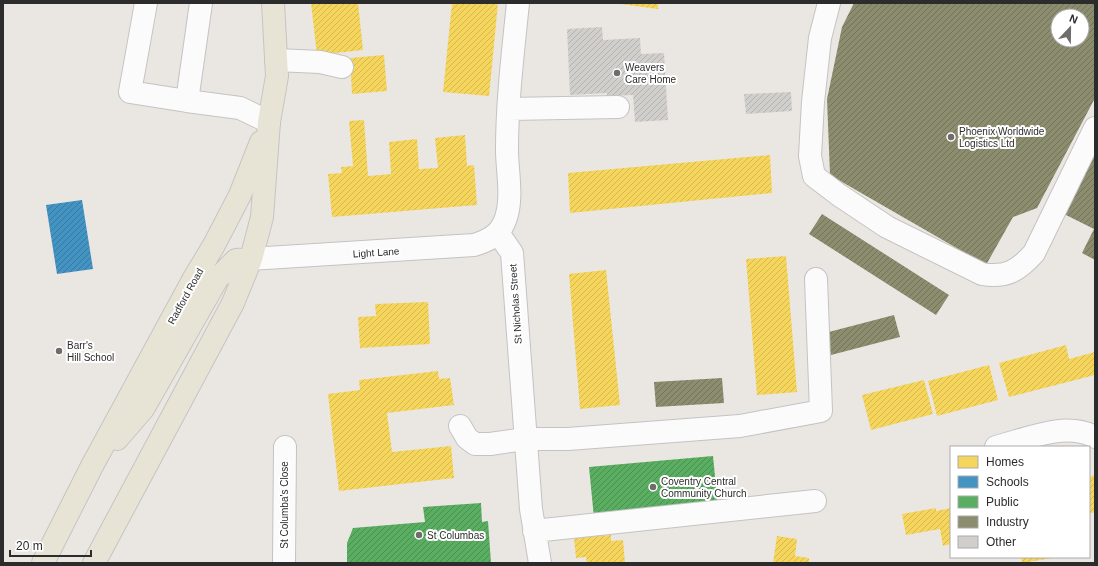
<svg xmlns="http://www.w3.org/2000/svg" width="1098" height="566" viewBox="0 0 1098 566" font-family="Helvetica,sans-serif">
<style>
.homes{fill:url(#homes-hatch)}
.schools{fill:url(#schools-hatch)}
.public{fill:url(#public-hatch)}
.industry{fill:url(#industry-hatch);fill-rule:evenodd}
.building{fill:url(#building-hatch)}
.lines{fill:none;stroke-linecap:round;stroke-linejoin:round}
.minor-casing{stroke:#c4c3c3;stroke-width:24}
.major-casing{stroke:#c6c4c2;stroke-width:24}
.minor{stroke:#fcfbfb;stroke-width:22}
.major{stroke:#e7e4d5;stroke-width:22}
.poi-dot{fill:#6e6d6c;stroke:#fff;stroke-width:1.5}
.labels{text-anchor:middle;stroke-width:4;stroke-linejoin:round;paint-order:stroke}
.poi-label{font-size:10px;fill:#2c2c2c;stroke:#fff;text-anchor:start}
.street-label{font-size:10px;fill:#2c2c2c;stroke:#fff}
</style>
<defs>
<pattern id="homes-hatch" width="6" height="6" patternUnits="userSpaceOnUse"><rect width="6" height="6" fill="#f6d55c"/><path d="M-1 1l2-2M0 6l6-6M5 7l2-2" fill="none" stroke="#d3b750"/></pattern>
<pattern id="schools-hatch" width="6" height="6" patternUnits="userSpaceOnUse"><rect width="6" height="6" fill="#4393c3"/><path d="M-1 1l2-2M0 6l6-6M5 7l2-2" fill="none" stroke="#38789f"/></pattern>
<pattern id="public-hatch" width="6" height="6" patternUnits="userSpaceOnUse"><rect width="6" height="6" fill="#5aae61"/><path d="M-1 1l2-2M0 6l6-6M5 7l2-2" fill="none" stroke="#4b8e50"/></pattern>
<pattern id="industry-hatch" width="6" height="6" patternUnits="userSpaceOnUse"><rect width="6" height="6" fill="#8c8c6e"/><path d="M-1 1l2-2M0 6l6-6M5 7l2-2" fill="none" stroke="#73735b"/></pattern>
<pattern id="building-hatch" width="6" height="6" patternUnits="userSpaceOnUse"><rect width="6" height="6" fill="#d1cfcc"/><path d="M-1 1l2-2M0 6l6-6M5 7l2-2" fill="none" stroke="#b4b2af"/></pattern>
</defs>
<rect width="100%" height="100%" fill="#eae7e3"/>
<!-- homes -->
<path class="homes" d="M311 3H358L363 50 317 55Z
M452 3H498L489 96 443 92Z
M613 3H658V9Z
M384 55 387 91 352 94 350 58Z
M364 120 368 176 391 174 389 142 417 139 419 169 438 168 435 138 465 135 467 166 474 165 477 205 332 217 328 174 342 173 341 167 353 166 349 121Z
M770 155 772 193 570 213 568 173Z
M786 256 797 392 757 395 746 259Z
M606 270 620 405 580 409 569 274Z
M428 302 430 344 360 348 358 317 376 316 375 304Z
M1066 345 1069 359 1095 352V375L1009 397 999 363Z
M989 365 998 400 937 416 928 381Z
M438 371 439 379 450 378 454 405 387 413 392 452 451 446 454 478 339 491 328 394 360 390 359 380Z
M924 380 933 414 871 430 862 395Z
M1095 475V512L1089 514V477Z
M936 508V511L951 508V544L943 546 940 529 906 535 902 514Z
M611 535V541L623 540 625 563H587L586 557 576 558 574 538Z
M777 536 797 539 795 556 809 558V563H773Z
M1021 557H1052V558L1022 563Z"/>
<!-- schools -->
<path class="schools" d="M82 200 93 269 57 274 46 205Z"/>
<!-- public -->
<path class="public" d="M713 456 718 507 594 518 589 467Z
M481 503 482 522 488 521 491 563H347V543L353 528 425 522 423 507Z"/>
<!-- industry -->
<path class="industry" d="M854 3H1095V98L1037 208 1013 217 986 265 830 175 827 99 842 27ZM1058 16H1082V40H1058Z
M1095 154V260L1082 253 1094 229 1064 214Z
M822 214 949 295 936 315 809 234Z
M894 315 900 337 831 355 825 333Z
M722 378 724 403 656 407 654 382Z"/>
<!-- building -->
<path class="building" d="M602 27 603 40 640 38 641 54 664 53 668 120 635 122 633 95 607 96V93L570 95 567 29Z
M791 92 792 111 746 114 744 94Z"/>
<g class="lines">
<!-- minor casing -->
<g class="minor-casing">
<path id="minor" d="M146 3 130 92 187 101 201 3
M829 3 820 38 813 102 810 156 814 176 839 195 887 227 982 274C1006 278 1018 271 1034 253L1095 128
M276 60 320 62 342 67
M187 101 240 108 269 122
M509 109 618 107
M498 233 512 253 531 509 540 563
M251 259 474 245C487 241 498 236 504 223 514 201 507 172 507 150 507 101 513 52 518 3
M460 426 467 438 475 444H490L525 439H568L740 426 821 411 816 279
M996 447C1027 439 1065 421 1095 437
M534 531 815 501
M284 563 285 447"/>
</g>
<!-- major casing -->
<g class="major-casing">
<path id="major" d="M117 439 143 409 217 279 236 260 251 259
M43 563 92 466 193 280 214 245 240 195 261 142
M94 563 233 303 251 259 262 217 269 122 277 76 273 3"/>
</g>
<!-- minor -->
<use href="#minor" class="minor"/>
<!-- major -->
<use href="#major" class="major"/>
</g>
<!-- markers -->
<g class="poi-dot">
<circle cx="617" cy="73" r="4"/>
<circle cx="951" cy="137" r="4"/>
<circle cx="59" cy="351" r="4"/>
<circle cx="653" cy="487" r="4"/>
<circle cx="419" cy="535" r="4"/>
</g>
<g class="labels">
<!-- poi labels -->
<g class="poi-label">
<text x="625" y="71">Weavers<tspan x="625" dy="12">Care Home</tspan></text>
<text x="959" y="135">Phoenix Worldwide<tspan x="959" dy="12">Logistics Ltd</tspan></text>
<text x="67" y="349">Barr's<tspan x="67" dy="12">Hill School</tspan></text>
<text x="661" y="485">Coventry Central<tspan x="661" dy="12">Community Church</tspan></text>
<text x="427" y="539">St Columbas</text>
</g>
<!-- street labels -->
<g class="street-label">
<text transform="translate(376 252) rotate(-4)" y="4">Light Lane</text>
<text transform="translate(185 296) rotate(-61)" y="4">Radford Road</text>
<text transform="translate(515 304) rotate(-94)" y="4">St Nicholas Street</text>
<text transform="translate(284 505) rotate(-90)" y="4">St Columba's Close</text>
</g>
</g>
<!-- border -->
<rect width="1098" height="566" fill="none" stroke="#2c2c2c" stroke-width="8"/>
<!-- legend -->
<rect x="950" y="446" width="140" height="112" fill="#ffffff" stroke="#ababab"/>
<rect x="958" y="456" width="20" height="12" fill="#f6d55c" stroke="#ababab"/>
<text x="986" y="466" font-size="12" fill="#2c2c2c">Homes</text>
<rect x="958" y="476" width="20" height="12" fill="#4393c3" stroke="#ababab"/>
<text x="986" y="486" font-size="12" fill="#2c2c2c">Schools</text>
<rect x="958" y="496" width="20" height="12" fill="#5aae61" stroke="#ababab"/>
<text x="986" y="506" font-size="12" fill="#2c2c2c">Public</text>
<rect x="958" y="516" width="20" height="12" fill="#8c8c6e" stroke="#ababab"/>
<text x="986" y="526" font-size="12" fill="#2c2c2c">Industry</text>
<rect x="958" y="536" width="20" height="12" fill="#d1cfcc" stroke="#ababab"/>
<text x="986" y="546" font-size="12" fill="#2c2c2c">Other</text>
<!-- north arrow -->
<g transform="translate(1070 28) rotate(22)"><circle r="19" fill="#ffffff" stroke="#ababab"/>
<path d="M0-3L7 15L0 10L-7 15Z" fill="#6e6d6c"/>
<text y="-6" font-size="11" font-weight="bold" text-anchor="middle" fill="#2c2c2c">N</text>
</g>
<!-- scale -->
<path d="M10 550v6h81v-6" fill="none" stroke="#2c2c2c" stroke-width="2"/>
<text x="16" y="550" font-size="12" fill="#2c2c2c" stroke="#ffffff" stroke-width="3" paint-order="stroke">20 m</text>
</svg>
